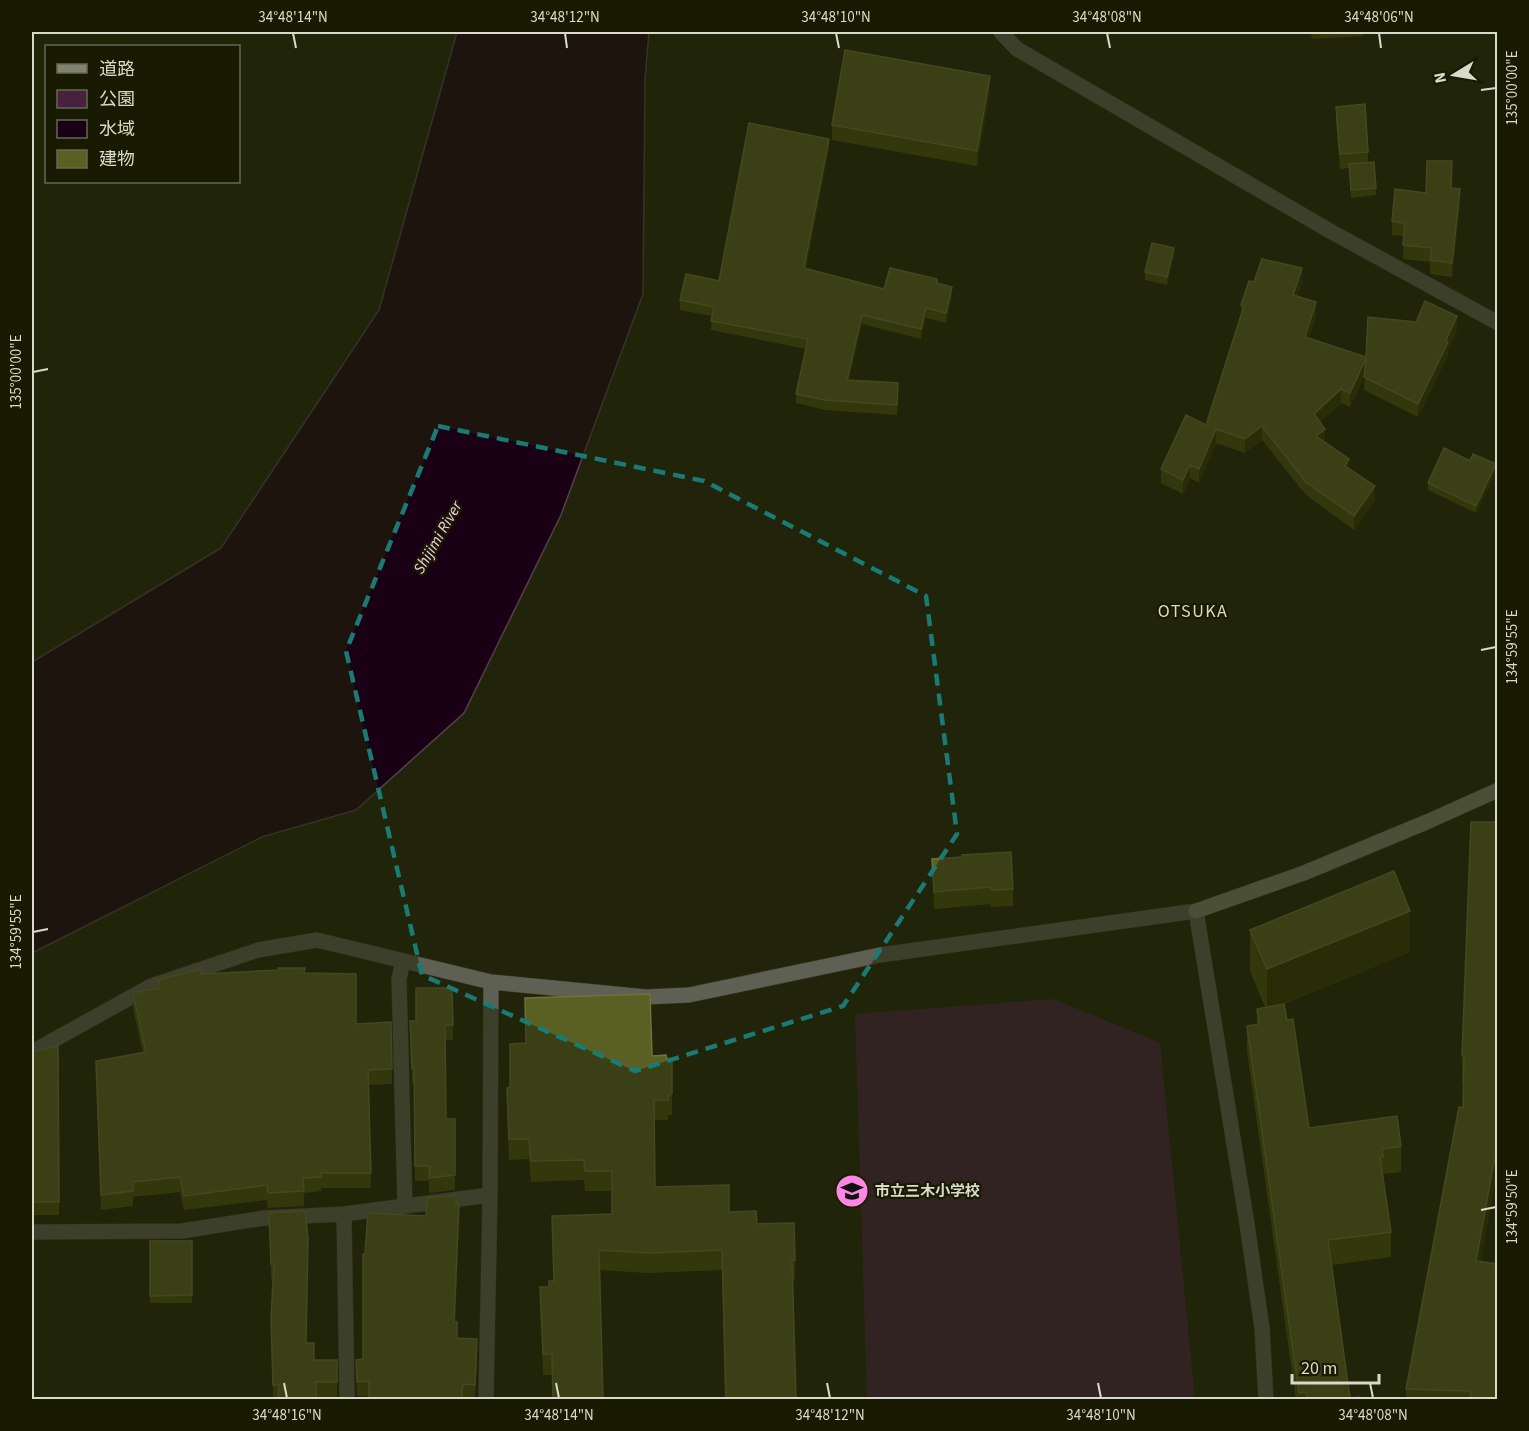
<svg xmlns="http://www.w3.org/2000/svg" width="1529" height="1431" viewBox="0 0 1529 1431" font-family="'Source Sans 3','Noto Sans JP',sans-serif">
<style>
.green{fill:#46223e}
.water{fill:#1a0015;stroke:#53424c;stroke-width:1.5}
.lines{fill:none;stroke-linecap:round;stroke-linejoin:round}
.street-casing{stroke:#3b3e25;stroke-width:16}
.secondary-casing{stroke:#3b3e25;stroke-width:16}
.street{stroke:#5d6053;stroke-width:15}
.secondary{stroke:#7f836f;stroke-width:15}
.wall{fill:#4b5010}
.shaded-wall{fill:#343805}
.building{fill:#5a5f24;stroke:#6e733e;stroke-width:1.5}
.marked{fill:none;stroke:#197b73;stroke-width:4.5;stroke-dasharray:12 8;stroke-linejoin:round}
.ticks{fill:none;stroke:#d8dbcb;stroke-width:2}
.labels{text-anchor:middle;stroke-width:4.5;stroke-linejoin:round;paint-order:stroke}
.poi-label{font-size:15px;font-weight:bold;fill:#d8dbcb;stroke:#181b02;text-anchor:start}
.water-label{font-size:16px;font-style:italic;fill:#f8c9ec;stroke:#181b02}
.quarter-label{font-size:18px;letter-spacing:1.5px;fill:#d8dbcb;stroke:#181b02}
.neatline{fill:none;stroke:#d8dbcb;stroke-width:2}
.ticks-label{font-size:15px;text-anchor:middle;fill:#d8dbcb}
</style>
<rect width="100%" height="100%" fill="#21240a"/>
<!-- green -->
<path class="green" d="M1054 999 1160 1043 1195 1399H867L855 1014Z"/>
<!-- water -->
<path class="water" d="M457 32H649L645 79 643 294 561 515 464 713 356 810 262 837 32 953V662L221 548 379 310Z"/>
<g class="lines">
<!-- street casing -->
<g class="street-casing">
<path id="street" d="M1001 32 1017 49 1330 231 1498 323
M403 961 399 979 405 1206
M32 1052 151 986 258 950 317 940 491 982 646 997 689 995 880 955 1196 911 1247 1224 1262 1328 1266 1400
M344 1214 347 1400
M32 1232 182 1231 264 1218 344 1214 490 1195
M486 1400 490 1195 491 982"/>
</g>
<!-- secondary casing -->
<g class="secondary-casing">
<path id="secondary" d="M1196 911 1304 873 1429 821 1498 790"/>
</g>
<!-- street -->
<use href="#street" class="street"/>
<!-- secondary -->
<use href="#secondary" class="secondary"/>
</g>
<!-- wall -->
<path class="wall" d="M1311 32H1363V36L1312 39Z
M990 91 977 166 832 140V125Z
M1336 107 1368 152V163L1376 188V195L1351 198 1349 168 1340 169 1336 122Z
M829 148 806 269 884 289 937 283 952 296 946 323 926 318 921 339 862 324 849 380 898 392 897 415 825 410 796 403V394L806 349 711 330 712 316 680 310V300L719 281Z
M1451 188 1460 203 1452 277 1430 274V262L1403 259 1404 236 1392 235V221L1426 193Z
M1174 256 1167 285 1145 280V272Z
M1302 282 1297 296 1316 316 1309 338 1366 357 1457 330 1448 349V355L1418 417 1364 390 1365 374 1350 407 1341 403 1320 422 1325 443 1349 469 1375 500 1354 530 1306 495 1262 440 1245 453 1216 443 1199 483 1190 478 1183 494 1161 483V469L1206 425 1241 316V305Z
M1470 461 1496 472 1476 513 1428 490V483Z
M1471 822 1481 1262 1497 1400H1406V1389L1463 1108 1464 1083H1462V1055Z
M932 859 1013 889V906L991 907 990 904 934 909Z
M1250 930 1410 952 1281 1005 1287 1020 1309 1128 1401 1146V1172L1383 1174 1391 1232V1257L1332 1265 1350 1398 1359 1400H1296L1247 1051V1026L1257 1024V1009L1265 1007 1250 971Z
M304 973 356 1024 391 1022 392 1084 368 1085 371 1188H321V1191L304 1193V1206L268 1208 267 1200 184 1210 180 1192 133 1197V1206L101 1210 96 1061 143 1053 133 1008V993L158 988V980L201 974Z
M452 988 453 1040H445L446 1119H455V1190L429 1193V1181H415L414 1083H412L410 1036 416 1021Z
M32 1053 59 1202V1215H32Z
M652 1056 667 1059H672V1115H668V1120H655V1187L729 1212 757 1224 795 1260V1280H792L796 1400H725L722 1270 648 1273 600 1270 603 1400H552V1375H543L540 1287H549L554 1281 552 1216 612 1214V1191H585L584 1180 531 1182 529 1159 509 1160 507 1108V1088Z
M456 1204 459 1219 455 1322 457 1338 477 1354 475 1400 357 1396 356 1360 363 1359 365 1254 426 1216Z
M269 1213 306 1343 314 1360H337V1397H316V1400H273L271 1333 273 1279H271Z
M150 1241H192V1303H150Z"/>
<!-- shaded-wall -->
<path class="shaded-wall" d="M990 76V91L977 166V151Z
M829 139V148L804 278V268Z
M1460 189V203L1452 277V263Z
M1174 248V256L1167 285V277Z
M1302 268V282L1293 309V295Z
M952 287V296L946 323V313Z
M1316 302V316L1305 351V337Z
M926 308V318L921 339V329Z
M862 315V324L847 389V380Z
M1457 316V330L1448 349V355L1418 417V404Z
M1366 358V372L1350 407V393Z
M1341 389V403L1314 428V414Z
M1262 426V440L1245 453V439Z
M1216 429V443L1199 483V469Z
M1325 429V443L1316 436Z
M1349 459V473L1345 466Z
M1496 464V472L1476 513V506Z
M1190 465V478L1183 494V480Z
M1375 486V500L1354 530V516Z
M1410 911V952L1267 1010V969Z
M1497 1145V1173L1476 1289V1261Z
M459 1204V1219L454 1337V1322Z
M477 1339V1354L475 1400V1385Z"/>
<!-- building -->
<path class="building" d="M845 50 990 76 977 151 832 125Z
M1365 104 1368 152 1340 154 1336 107Z
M749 123 829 139 804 268 884 289 890 268 937 279V283L952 287 946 313 926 308 921 329 862 315 847 380 898 383 897 405 825 400 796 394 808 339 711 321 714 307 680 300 686 274 719 281Z
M1427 161H1452L1451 188 1460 189 1452 263 1430 260 1432 248 1403 245 1405 223 1392 221 1395 189 1426 193Z
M1374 162 1376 188 1351 190 1349 164Z
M1152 243 1174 248 1167 277 1145 272Z
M1262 259 1302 268 1293 295 1316 302 1305 337 1366 357 1368 317 1416 322 1425 301 1457 316 1446 340 1448 342 1418 404 1364 377 1366 358 1350 393 1341 389 1314 414 1325 429 1316 436 1349 459 1345 466 1375 486 1354 516 1306 482 1262 426 1245 439 1216 429 1199 469 1190 465 1183 480 1161 469 1186 415 1206 425 1244 306 1241 305 1249 281 1254 282Z
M1444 448 1470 461 1473 454 1496 464 1476 506 1428 483Z
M1471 822H1497V1145L1476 1261 1497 1264V1400H1470L1471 1391 1406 1389 1459 1107 1463 1108 1464 1055H1462Z
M1011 852 1013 889 991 890 990 887 934 892 932 859 962 857V855Z
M1394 871 1410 911 1267 969 1250 930Z
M278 968H305L304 973 356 974V1024L391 1022 392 1069 368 1070 371 1173H321V1177L303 1178 304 1191 268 1193 267 1185 184 1196 180 1177 133 1182V1191L101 1195 96 1061 146 1052 133 993 160 988 158 980 200 969 201 974 278 970Z
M416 988H452L453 1025H445L446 1119H455V1175L429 1178 430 1166H415L414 1068H412L410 1021H416Z
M650 994 652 1056 666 1055 667 1059H672V1094L668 1095V1100H654L655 1187 729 1185V1212L756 1211 757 1224 794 1223 795 1260H792L796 1400H726L722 1250 648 1253 599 1250 603 1400H553L552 1354H543L540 1287H549V1281H554L552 1216 612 1214V1171H585L584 1160 531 1161 529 1139H509L507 1088 510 1087V1044L526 1043 525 998Z
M1284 1004 1287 1020 1293 1019 1309 1128 1397 1116 1401 1146 1382 1149 1383 1157 1380 1158 1391 1232 1328 1240 1350 1398 1359 1397V1400H1307L1306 1392 1299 1393 1247 1026 1259 1024 1257 1009Z
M58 1046 59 1202H32V1053L36 1051Z
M456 1195V1204H459L454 1322H457V1338L477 1339 475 1385 463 1384 461 1400H369V1381L357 1382 356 1360 363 1359V1254H365L368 1213 426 1216 427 1198Z
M305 1211 308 1238 306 1343H314V1360H337V1382H316V1400H278L279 1385H273L271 1318 274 1264H271L269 1213Z
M150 1241H192V1295L150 1296Z"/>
<!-- marked area -->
<path d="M0 0H1529V1431H0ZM438 426 704 481 926 596 957 834 843 1006 635 1071 422 975 346 651Z" fill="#21240a" fill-opacity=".55" fill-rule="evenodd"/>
<path class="marked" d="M438 426 704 481 926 596 957 834 843 1006 635 1071 422 975 346 651Z"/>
<!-- ticks -->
<path class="ticks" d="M293 33 296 48M565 33 567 48M836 33 839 48M1107 33 1110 48M1379 33 1381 48M1481 90 1496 88M33 372 48 369M1481 650 1496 647M33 932 48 929M1481 1210 1496 1207M284 1383 287 1398M556 1383 559 1398M827 1383 830 1398M1098 1383 1101 1398M1370 1383 1373 1398"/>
<!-- icons -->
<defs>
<g id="school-disc" transform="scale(1.725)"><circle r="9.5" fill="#fc86e3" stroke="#181b02"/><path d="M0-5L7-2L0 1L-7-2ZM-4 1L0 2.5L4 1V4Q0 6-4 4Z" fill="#111"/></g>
</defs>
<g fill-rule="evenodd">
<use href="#school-disc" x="852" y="1191"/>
</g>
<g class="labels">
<!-- poi labels -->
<g class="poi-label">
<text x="875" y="1196">市立三木小学校</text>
</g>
<!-- water labels -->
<g class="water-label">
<text transform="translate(437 537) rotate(-60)" y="6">Shijimi River</text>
</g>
<!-- quarter labels -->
<g class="quarter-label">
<text x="1193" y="617">OTSUKA</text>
</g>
</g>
<!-- border -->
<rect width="1529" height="1431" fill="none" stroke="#181b02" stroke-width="66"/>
<!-- legend -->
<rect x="45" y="45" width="195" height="138" fill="#181b02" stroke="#656852" stroke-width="1.5"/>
<rect x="57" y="64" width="30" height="9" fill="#7f836f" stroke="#656852" stroke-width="1.5"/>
<text x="99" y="75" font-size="18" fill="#d8dbcb">道路</text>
<rect x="57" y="90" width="30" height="18" fill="#46223e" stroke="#656852" stroke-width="1.5"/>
<text x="99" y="105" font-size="18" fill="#d8dbcb">公園</text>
<rect x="57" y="120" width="30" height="18" fill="#1a0015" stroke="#656852" stroke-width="1.5"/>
<text x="99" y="135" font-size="18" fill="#d8dbcb">水域</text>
<rect x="57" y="150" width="30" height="18" fill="#5a5f24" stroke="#656852" stroke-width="1.5"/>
<text x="99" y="165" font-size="18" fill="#d8dbcb">建物</text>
<!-- north arrow -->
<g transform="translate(1454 75) rotate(259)" stroke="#181b02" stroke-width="4.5" paint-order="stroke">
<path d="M0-4.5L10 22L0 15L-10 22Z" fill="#d8dbcb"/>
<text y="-9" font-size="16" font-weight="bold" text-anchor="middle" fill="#d8dbcb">N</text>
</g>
<!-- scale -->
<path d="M1292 1374v9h87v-9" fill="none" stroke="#d8dbcb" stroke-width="3"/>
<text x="1301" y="1374" font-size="18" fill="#d8dbcb" stroke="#181b02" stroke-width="4.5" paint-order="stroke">20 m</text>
<rect x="33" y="33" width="1463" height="1365" class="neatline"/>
<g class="ticks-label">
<text x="293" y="22">34°48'14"N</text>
<text x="565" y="22">34°48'12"N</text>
<text x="836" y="22">34°48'10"N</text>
<text x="1107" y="22">34°48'08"N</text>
<text x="1379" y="22">34°48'06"N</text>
<text transform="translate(1512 88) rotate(-90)" y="5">135°00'00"E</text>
<text transform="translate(16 372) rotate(-90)" y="5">135°00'00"E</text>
<text transform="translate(1512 647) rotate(-90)" y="5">134°59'55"E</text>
<text transform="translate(16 932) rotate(-90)" y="5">134°59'55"E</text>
<text transform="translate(1512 1207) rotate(-90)" y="5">134°59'50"E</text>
<text x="287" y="1420">34°48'16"N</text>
<text x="559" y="1420">34°48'14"N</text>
<text x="830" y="1420">34°48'12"N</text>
<text x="1101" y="1420">34°48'10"N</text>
<text x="1373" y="1420">34°48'08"N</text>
</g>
</svg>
